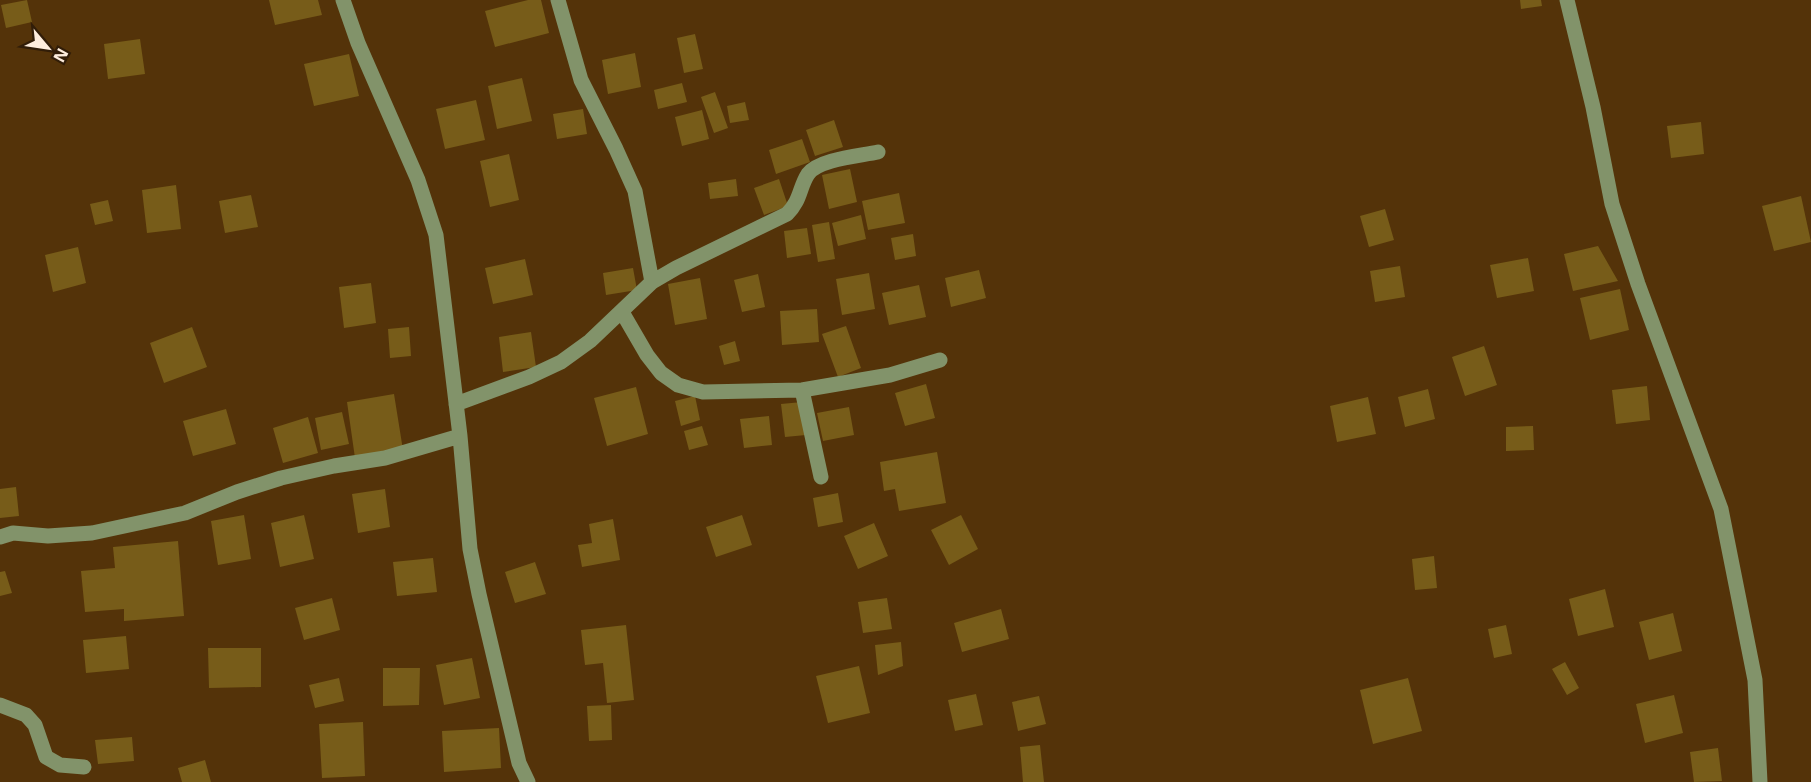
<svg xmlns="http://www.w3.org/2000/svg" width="1811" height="782" viewBox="0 0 1811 782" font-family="'Open Sans',sans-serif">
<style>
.building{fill:#775c19}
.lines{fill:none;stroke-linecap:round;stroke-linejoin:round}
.minor{stroke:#82936a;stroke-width:15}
</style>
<rect width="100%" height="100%" fill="#543309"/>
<!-- building -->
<path class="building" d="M27 0 32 22 6 28 1 5Z
M269 0H318L322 15 275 25Z
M528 0H541L549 33 495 47 485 11Z
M1520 0H1541L1542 6 1521 9Z
M695 34 703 69 684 73 677 38Z
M140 39 145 74 108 79 104 44Z
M635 53 641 87 608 94 602 60Z
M349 54 359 96 314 106 304 64Z
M522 78 532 121 497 129 488 86Z
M682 83 687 102 658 109 654 90Z
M715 92 728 128 714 133 701 97Z
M476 100 485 140 445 149 436 109Z
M745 102 749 120 730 123 727 106Z
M583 109 587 134 557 139 553 114Z
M702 110 709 139 682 146 675 117Z
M834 120 843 147 815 156 806 130Z
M1701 122 1704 154 1671 158 1667 126Z
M802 139 810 162 776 174 769 150Z
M509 154 519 200 490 207 480 161Z
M850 169 857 202 829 209 822 175Z
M736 179 738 196 710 199 708 183Z
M779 179 788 206 764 215 754 188Z
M176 185 181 229 147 233 142 190Z
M899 193 905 223 868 230 862 201Z
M251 195 258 227 225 233 219 201Z
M1801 196 1811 242 1774 251 1762 206Z
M108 200 113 221 95 225 90 204Z
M1385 209 1394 240 1369 247 1360 216Z
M861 215 866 239 838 246 832 223Z
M829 222 835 259 818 262 812 225Z
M807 228 811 254 787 258 784 231Z
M913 234 916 256 895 260 891 238Z
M1598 246 1618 281 1573 291 1564 254Z
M78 247 86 283 53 292 45 255Z
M1528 258 1534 291 1497 298 1490 265Z
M525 259 533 295 493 304 485 268Z
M1400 266 1405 297 1375 302 1370 271Z
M633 268 637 290 606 295 603 273Z
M979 270 986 298 951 307 945 278Z
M869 273 875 309 842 315 836 279Z
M758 274 765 307 742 312 734 280Z
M700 278 707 319 675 325 668 284Z
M371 283 376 323 344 328 339 287Z
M919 285 926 317 889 325 882 293Z
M1620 289 1629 330 1590 340 1580 298Z
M817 309 819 342 782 345 780 311Z
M846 326 861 368 838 377 822 334Z
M192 327 207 367 164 383 150 343Z
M409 327 411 356 390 358 388 329Z
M531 332 536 367 503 372 499 337Z
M735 341 740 361 724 365 719 346Z
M1484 346 1497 385 1465 396 1452 357Z
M926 384 935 418 905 426 895 393Z
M1647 386 1650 420 1616 424 1612 390Z
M636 387 648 434 607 446 594 398Z
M1428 389 1435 419 1405 427 1398 397Z
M394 394 403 450 355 458 347 402Z
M695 396 700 420 681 426 675 401Z
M1368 397 1376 434 1337 442 1330 406Z
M802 402 806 435 785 437 781 404Z
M849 407 854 435 823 441 817 413Z
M226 409 236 444 193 456 183 421Z
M342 412 349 444 321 450 315 418Z
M769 416 772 445 744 448 740 419Z
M308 417 318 453 283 463 273 428Z
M702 426 708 445 689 450 684 431Z
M1533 426 1534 450 1506 451V427Z
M937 452 946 503 899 511 895 489 884 491 880 462Z
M16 487 19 516 0 518V489Z
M385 489 390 527 358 533 352 494Z
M838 493 843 522 818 527 813 498Z
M244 515 251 559 218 565 211 521Z
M304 515 314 559 280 567 271 523Z
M742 515 752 545 716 557 706 527Z
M961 515 978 549 949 565 931 530Z
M613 519 620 560 582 567 578 545 592 543 589 524Z
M874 523 888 556 858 569 844 536Z
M178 541 184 616 124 621V609L85 612 81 571 115 568 113 547Z
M1434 556 1437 588 1415 590 1412 559Z
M433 558 437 592 397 596 393 562Z
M535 562 546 594 515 603 505 572Z
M5 571 12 593 0 596V572Z
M1605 589 1614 627 1578 636 1569 599Z
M332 598 340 630 304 640 295 608Z
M887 598 892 629 863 633 858 602Z
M1001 609 1009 639 962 652 954 623Z
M1673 613 1682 651 1649 660 1639 622Z
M626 625 634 700 607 703 603 663 585 665 581 630Z
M1506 625 1512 654 1494 658 1488 629Z
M126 636 129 669 86 673 83 640Z
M901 642 903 666 878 675 875 645Z
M208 648H261V687L209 688Z
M472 658 480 698 444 705 436 665Z
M1565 662 1579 688 1567 695 1552 669Z
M859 666 870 713 828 723 816 676Z
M383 668H420L419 705 383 706Z
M339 678 344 701 315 708 309 685Z
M1408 678 1422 731 1373 744 1360 690Z
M976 694 983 725 955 731 948 700Z
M1674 695 1683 733 1645 743 1636 704Z
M1039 696 1046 724 1018 731 1012 702Z
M611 705 612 740 589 741 587 706Z
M363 722 365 776 322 778 319 724Z
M499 728 501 768 444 772 442 731Z
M132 737 134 761 98 764 95 740Z
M1040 745 1044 782H1023L1020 747Z
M1718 748 1722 781 1694 782 1690 752Z
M205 760 211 782H182L178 768Z"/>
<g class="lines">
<!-- minor -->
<path class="minor" d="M343 0 358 43 418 180 436 235 460 436 470 549 479 594 519 763 528 782
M558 0 581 80 616 149 635 191 652 282
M1567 0 1593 107 1612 204 1638 284 1721 509 1755 680 1760 782
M622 312 647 355 661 373 678 385 703 392 802 390 890 375 940 360
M802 390 821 477
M456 404 529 377 561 362 590 341 652 282 676 268 787 214C801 200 799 188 808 174 819 159 860 156 878 152
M0 537 13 533 48 536 92 533 185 513 237 492 281 478 334 466 385 458 460 436
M0 705 26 715 35 725 46 757 60 765 84 767"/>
</g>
<!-- north arrow -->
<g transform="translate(48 48) rotate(119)" stroke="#311d08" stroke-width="4.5" paint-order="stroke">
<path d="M0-4.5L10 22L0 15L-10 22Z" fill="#fdeddd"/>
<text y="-9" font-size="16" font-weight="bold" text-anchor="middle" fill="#fdeddd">N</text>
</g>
</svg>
